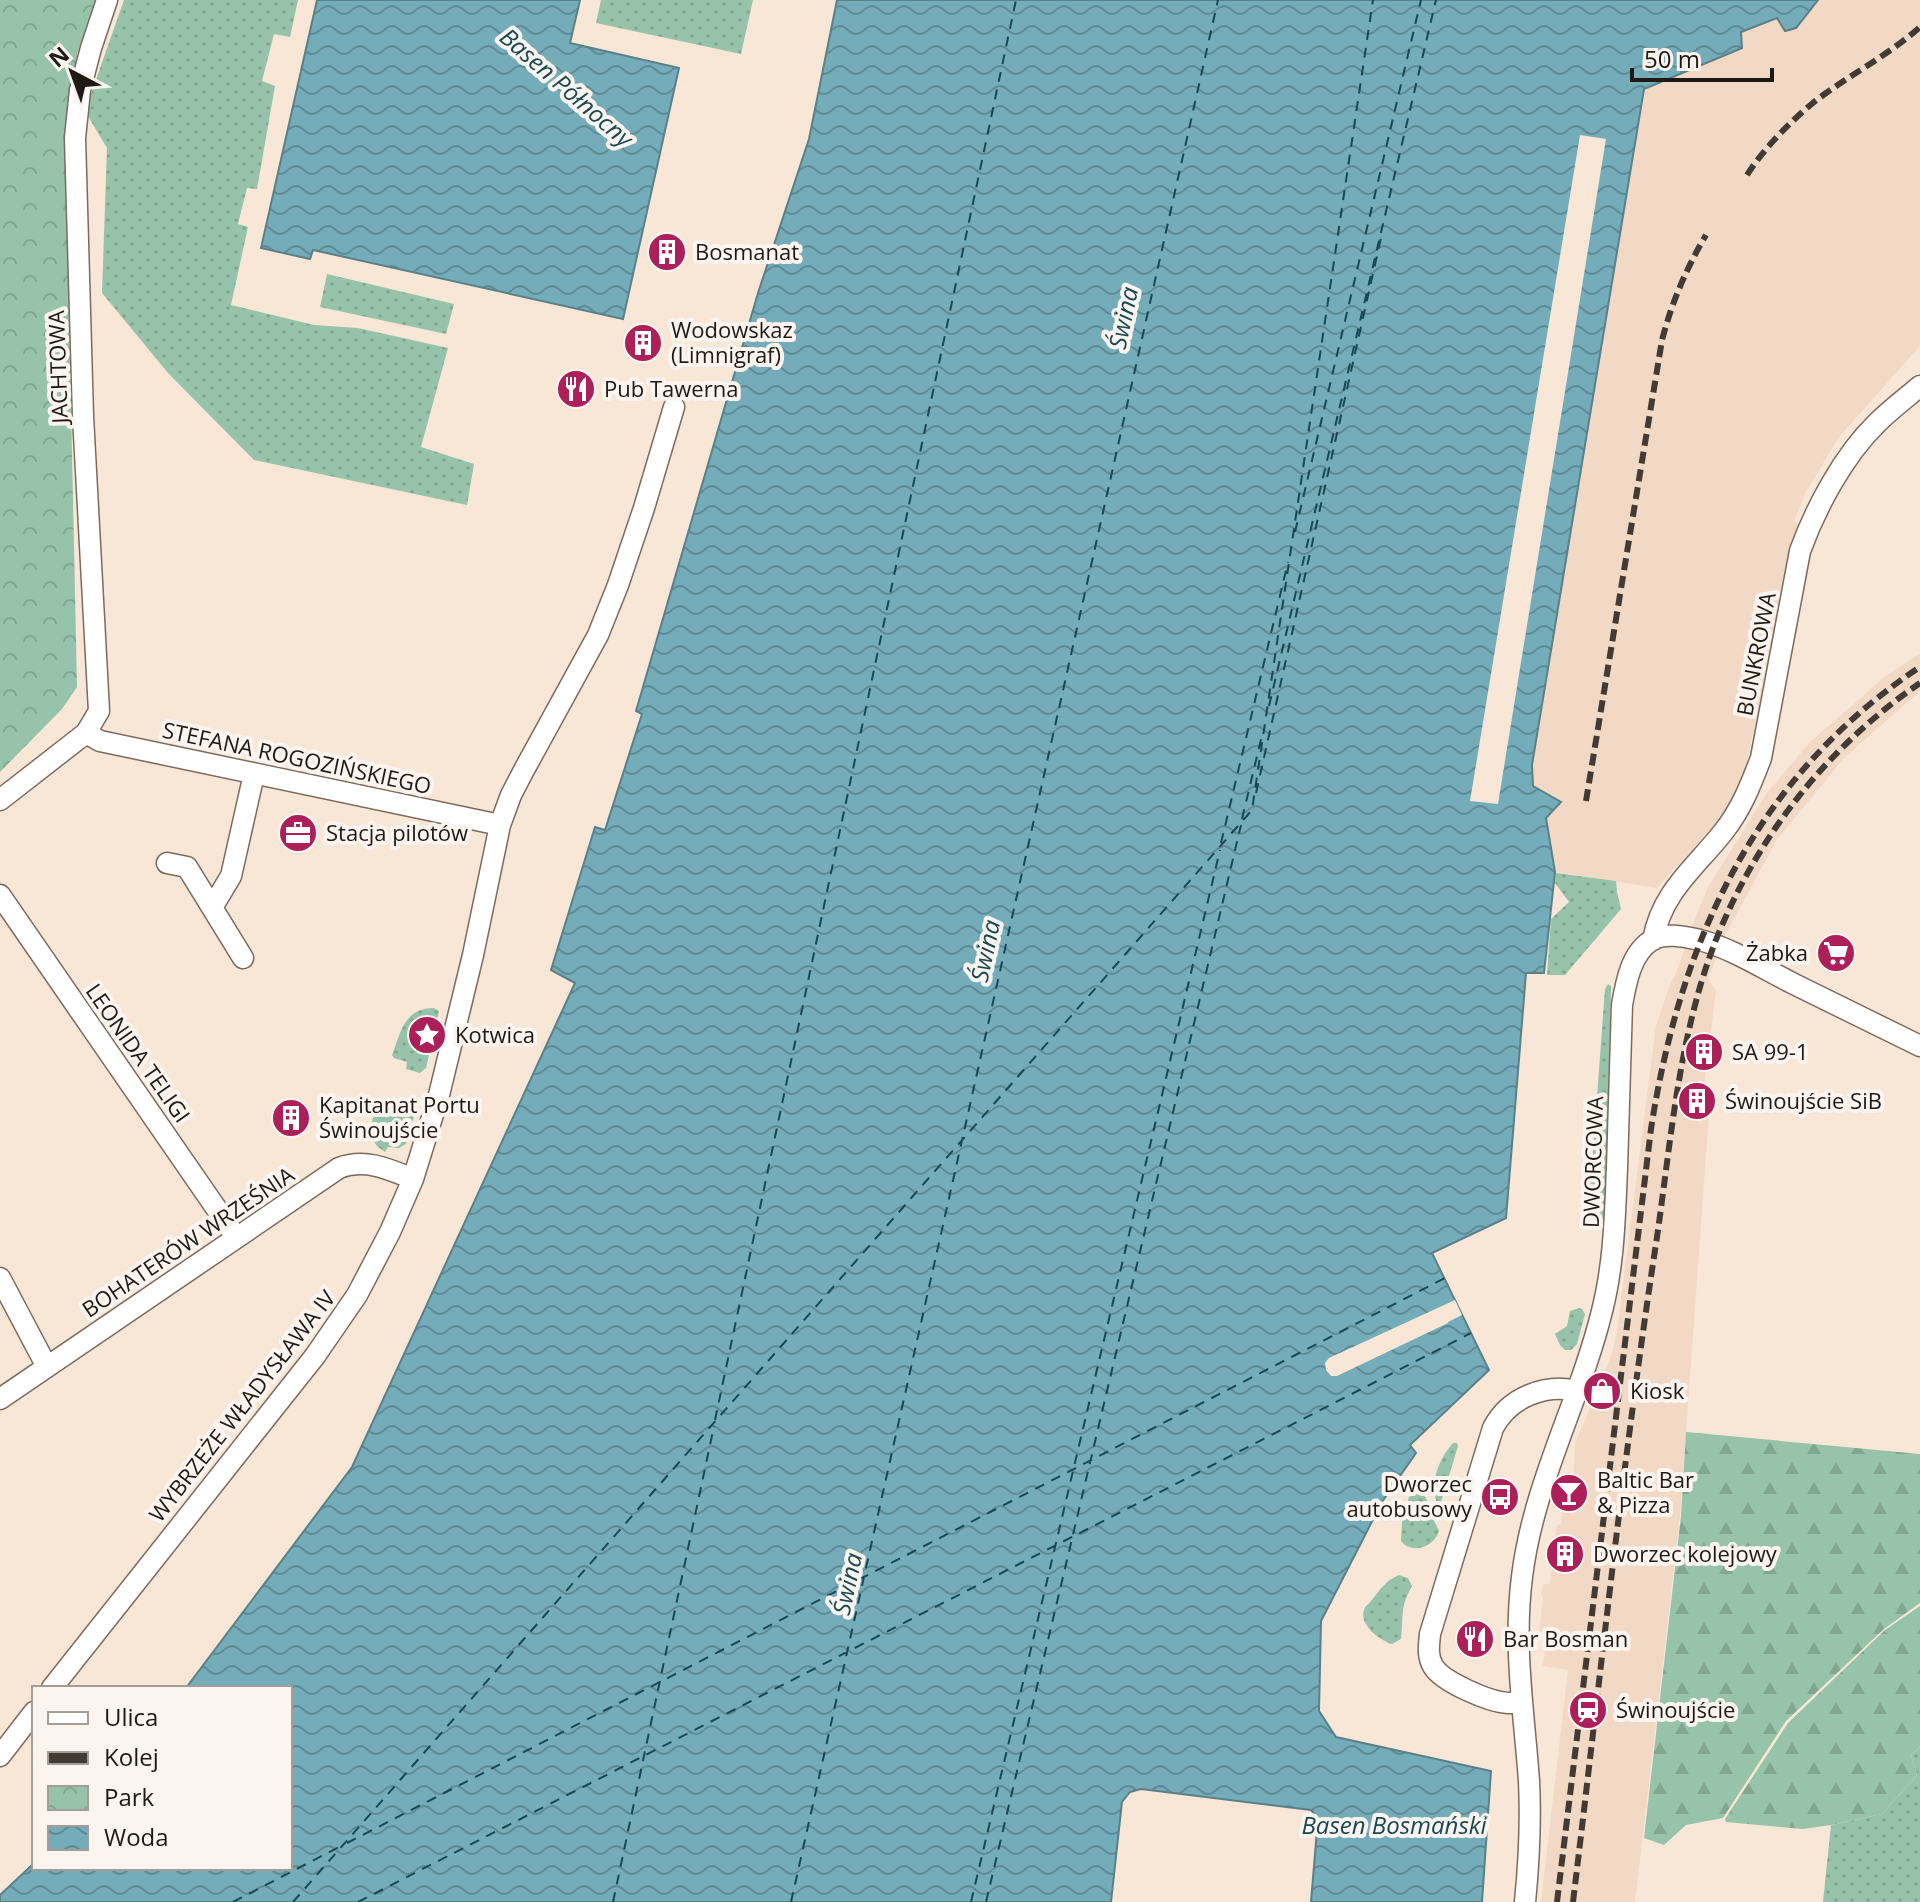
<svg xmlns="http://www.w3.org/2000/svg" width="1920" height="1902" viewBox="0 0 1920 1902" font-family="'Open Sans',sans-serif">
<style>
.built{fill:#f1d9c5}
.grass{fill:url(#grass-dots)}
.forest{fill:url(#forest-firs)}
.park{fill:url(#park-crowns)}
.water{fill:url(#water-waves);stroke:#5a8088;stroke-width:2}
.pier{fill:#f8e6d7}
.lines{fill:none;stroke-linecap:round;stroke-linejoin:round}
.ferry{stroke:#174954;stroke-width:2;stroke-dasharray:10 8;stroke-linecap:butt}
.minor-casing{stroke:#7b6b5e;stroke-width:23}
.minor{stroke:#fff;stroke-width:20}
.rail{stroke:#423a33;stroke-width:6;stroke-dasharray:12 6;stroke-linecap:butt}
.labels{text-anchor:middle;stroke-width:8;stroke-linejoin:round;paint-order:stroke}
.poi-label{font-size:22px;fill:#1f1914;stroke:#fcf5ef;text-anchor:start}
.street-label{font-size:22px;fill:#1f1914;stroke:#fcf5ef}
.water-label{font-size:24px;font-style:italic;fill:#174954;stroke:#fcf5ef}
</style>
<defs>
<pattern id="grass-dots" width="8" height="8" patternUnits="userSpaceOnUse" patternTransform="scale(2)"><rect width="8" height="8" fill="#96c3aa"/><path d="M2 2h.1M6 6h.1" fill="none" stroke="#81a791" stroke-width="1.8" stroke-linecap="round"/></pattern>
<pattern id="forest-firs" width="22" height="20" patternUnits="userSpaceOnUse" patternTransform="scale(2)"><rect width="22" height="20" fill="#96c3aa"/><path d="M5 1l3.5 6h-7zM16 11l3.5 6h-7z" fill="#81a791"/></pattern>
<pattern id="park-crowns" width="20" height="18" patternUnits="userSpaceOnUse" patternTransform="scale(2)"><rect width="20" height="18" fill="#96c3aa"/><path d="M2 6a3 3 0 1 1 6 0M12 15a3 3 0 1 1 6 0" fill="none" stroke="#81a791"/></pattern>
<pattern id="water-waves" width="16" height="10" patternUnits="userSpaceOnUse" patternTransform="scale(2)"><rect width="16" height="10" fill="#74acba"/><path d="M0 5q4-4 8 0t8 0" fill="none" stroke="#5f8b96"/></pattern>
</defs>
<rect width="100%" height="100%" fill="#f8e6d7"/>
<!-- built -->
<path class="built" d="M1818 0H1920V346L1839 437 1806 492 1794 521 1799 524 1785 566 1769 656 1745 772 1726 812 1657 888 1555 872 1546 818 1533 786 1532 765 1644 89 1742 48 1740 32 1778 17 1795 28Z
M1920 654V691L1844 758 1776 841 1727 932 1708 978 1716 991 1705 1077V1091L1709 1113 1680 1516 1635 1902H1541L1568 1670 1543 1666 1546 1642H1543L1544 1638 1540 1637 1539 1634 1543 1597 1541 1596 1543 1584H1550L1557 1525 1561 1524 1565 1479 1573 1480 1575 1444 1603 1377 1612 1353 1617 1332 1656 1025 1671 982 1675 976 1696 916 1708 887 1766 794 1810 742 1887 675Z"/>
<!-- grass -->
<path class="grass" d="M124 0H298L290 37 274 34 262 81 275 86 257 189 247 188 238 224 248 227 231 305 314 325 358 328 448 348 421 447 474 464 467 505 254 460 168 373 102 293 107 148 85 111Z
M601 0H753L741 54 596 23Z
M327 274 454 304 446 334 320 307Z
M1556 873 1616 881 1617 892 1621 909 1565 975H1547L1551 919 1569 902 1555 883Z
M1608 984 1611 986V989L1605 1220 1588 1218 1605 989Z
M434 1008 439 1011 426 1068 420 1073 406 1069 407 1062 394 1058 392 1055C401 1032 404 1008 434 1008Z
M403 1098 415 1103 412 1111 414 1116 406 1144 399 1148 388 1147 385 1152C356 1135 375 1100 403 1098Z
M1579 1308 1582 1309 1585 1314 1577 1344 1571 1350H1565L1560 1345 1555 1334 1567 1326 1570 1311Z
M1453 1443H1457L1458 1446 1441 1502 1437 1503C1430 1482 1438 1460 1453 1443Z
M1418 1493 1424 1495 1427 1500 1429 1510 1439 1531C1434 1547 1412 1555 1401 1541L1402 1522 1409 1497Z
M1399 1575 1408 1578 1412 1586C1399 1609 1404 1616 1401 1639L1392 1644C1379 1640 1355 1622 1366 1606 1368 1604 1370 1603 1371 1601 1379 1591 1386 1580 1399 1575Z
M1920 1747V1902H1823L1831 1825 1882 1814 1917 1775 1911 1755Z"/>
<!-- forest -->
<path class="forest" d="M1686 1432 1920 1454V1603L1884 1629 1786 1721 1723 1818 1686 1825 1664 1845 1644 1838 1681 1516Z
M1920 1606V1747L1911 1755 1917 1775 1882 1814 1831 1825 1803 1829 1726 1822 1725 1819 1788 1723 1885 1630Z"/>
<!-- park -->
<path class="park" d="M0 0H97L78 51 69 100 67 125 68 265 77 687 62 709 0 772Z"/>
<!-- water -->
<path class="water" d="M317 0H580L570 43 679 68 623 319 313 250 310 259 261 248Z
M837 0H1818L1796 28 1785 31 1777 18 1741 32 1742 48 1644 89 1532 765 1533 786 1561 802 1546 818 1555 872 1544 973H1526L1506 1218 1432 1253 1489 1370 1410 1445 1416 1453 1382 1502 1321 1621 1319 1711 1336 1737 1491 1771 1482 1902H1311L1318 1818 1311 1810 1141 1789 1130 1792 1122 1802 1111 1902H0V1895L34 1863V1868H290V1688H186L352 1467 575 983 551 970 595 827 605 830 642 714 636 711 758 293 809 139Z"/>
<!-- pier -->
<path class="pier" d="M1580 135 1606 139 1498 804 1470 801Z
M1455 1300 1462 1315 1448 1322V1323L1337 1376H1331L1326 1370 1325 1363 1329 1358Z"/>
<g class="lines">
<!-- ferry -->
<path class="ferry" d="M1295 532 1421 0
M1269 706 1436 0
M1256 793 1381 238
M1242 819 1262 735
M1221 843 1288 562
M715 1420 1016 0
M347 1843 1445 1278
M233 1902 341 1846
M293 1902 1252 810 1373 0
M358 1902 1471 1333
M613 1902 714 1426
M791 1902 1218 0
M971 1902 1220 850
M986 1902 1241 825"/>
<!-- minor casing -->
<g class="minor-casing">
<path id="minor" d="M86 733 100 741 500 825
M0 800 86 733 99 711 83 416 75 138 80 90 91 48 107 0
M167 863 187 867 243 958
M0 895 236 1237
M213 906 231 876 254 774
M1653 940C1662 891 1696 867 1724 831 1742 808 1751 784 1761 758L1800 551C1816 507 1844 455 1877 423 1891 409 1906 398 1920 386
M0 1278 47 1367
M0 1399 339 1168C365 1158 389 1169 413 1179
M52 1688 315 1356 357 1295 390 1232 413 1179 439 1095 473 955 500 825 511 795 524 770 598 635 618 585 644 508 674 407
M1521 1701C1517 1702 1513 1703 1508 1703 1490 1702 1442 1682 1433 1666 1427 1656 1429 1645 1430 1634L1493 1428C1509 1397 1546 1383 1578 1391
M0 1756 34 1712
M1525 1902C1529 1862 1531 1822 1529 1781 1524 1712 1513 1646 1522 1577 1533 1484 1580 1401 1602 1311 1614 1264 1615 1216 1617 1168 1619 1113 1620 1059 1622 1005 1626 982 1631 953 1652 940 1665 932 1686 937 1700 940 1733 949 1764 969 1794 984 1836 1005 1878 1025 1920 1046"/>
</g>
<!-- minor -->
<use href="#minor" class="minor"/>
<!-- rail -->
<path class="rail" d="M1747 175C1765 147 1789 123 1814 102 1849 75 1886 57 1920 27
M1586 801 1662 340C1672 302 1686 269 1706 235
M1557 1902 1651 1129C1680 940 1757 775 1920 667
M1573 1902C1600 1680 1623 1458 1657 1237 1672 1133 1680 1021 1723 923 1765 826 1833 743 1920 683"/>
</g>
<!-- icons -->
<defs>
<g id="building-disc" transform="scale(2)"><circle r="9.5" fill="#ad1f59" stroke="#fcf5ef"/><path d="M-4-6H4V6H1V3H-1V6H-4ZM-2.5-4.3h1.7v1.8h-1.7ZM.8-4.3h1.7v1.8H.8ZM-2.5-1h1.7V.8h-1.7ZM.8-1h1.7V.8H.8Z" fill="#fff"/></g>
<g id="restaurant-disc" transform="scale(2)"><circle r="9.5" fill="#ad1f59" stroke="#fcf5ef"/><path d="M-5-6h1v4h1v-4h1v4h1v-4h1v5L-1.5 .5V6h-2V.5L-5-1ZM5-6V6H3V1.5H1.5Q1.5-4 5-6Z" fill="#fff"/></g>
<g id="office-disc" transform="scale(2)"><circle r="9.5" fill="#ad1f59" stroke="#fcf5ef"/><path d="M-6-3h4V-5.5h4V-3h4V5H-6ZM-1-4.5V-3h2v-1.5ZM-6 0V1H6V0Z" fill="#fff"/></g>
<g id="supermarket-disc" transform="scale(2)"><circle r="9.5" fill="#ad1f59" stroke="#fcf5ef"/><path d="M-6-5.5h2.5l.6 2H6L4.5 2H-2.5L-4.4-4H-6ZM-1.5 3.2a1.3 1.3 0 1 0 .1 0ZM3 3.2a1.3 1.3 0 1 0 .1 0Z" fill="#fff"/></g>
<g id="sight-disc" transform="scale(2)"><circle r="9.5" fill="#ad1f59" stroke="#fcf5ef"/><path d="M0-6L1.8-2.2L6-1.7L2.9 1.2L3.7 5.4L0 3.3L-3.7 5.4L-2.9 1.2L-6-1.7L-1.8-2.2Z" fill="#fff"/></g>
<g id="shop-disc" transform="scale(2)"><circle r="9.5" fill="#ad1f59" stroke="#fcf5ef"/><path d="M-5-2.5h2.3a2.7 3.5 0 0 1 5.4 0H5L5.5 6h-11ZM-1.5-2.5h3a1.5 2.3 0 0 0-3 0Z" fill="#fff"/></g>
<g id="bar-disc" transform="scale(2)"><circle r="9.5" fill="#ad1f59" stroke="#fcf5ef"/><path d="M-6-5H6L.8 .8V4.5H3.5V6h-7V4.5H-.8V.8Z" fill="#fff"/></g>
<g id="bus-disc" transform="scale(2)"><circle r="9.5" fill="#ad1f59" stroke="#fcf5ef"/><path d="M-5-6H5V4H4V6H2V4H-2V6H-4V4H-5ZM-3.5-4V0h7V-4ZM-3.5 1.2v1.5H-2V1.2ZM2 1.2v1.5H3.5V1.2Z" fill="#fff"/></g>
<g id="station-disc" transform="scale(2)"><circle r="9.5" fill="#ad1f59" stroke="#fcf5ef"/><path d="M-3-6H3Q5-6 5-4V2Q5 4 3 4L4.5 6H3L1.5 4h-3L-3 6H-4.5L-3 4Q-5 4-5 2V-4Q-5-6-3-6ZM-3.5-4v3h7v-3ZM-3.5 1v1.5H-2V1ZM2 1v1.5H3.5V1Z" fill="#fff"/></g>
</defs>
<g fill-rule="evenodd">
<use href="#building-disc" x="667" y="252"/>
<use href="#building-disc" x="643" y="343"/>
<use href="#restaurant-disc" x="576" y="389"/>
<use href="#office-disc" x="298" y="833"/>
<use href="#supermarket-disc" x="1836" y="953"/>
<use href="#sight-disc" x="427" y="1035"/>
<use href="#building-disc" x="1704" y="1052"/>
<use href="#building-disc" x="1697" y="1101"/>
<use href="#building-disc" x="291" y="1118"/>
<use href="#shop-disc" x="1602" y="1391"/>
<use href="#bar-disc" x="1569" y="1493"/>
<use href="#bus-disc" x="1500" y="1497"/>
<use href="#building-disc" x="1565" y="1554"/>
<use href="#restaurant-disc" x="1475" y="1639"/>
<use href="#station-disc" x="1588" y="1710"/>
</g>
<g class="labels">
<!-- poi labels -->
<g class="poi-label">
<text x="695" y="260">Bosmanat</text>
<text x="671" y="338">Wodowskaz<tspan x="671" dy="25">(Limnigraf)</tspan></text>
<text x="604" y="397">Pub Tawerna</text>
<text x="326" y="841">Stacja pilotów</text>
<text x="1808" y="961" text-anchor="end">Żabka</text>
<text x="455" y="1043">Kotwica</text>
<text x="1732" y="1060">SA 99-1</text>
<text x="1725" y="1109">Świnoujście SiB</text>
<text x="319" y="1113">Kapitanat Portu<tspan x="319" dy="25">Świnoujście</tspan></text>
<text x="1630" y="1399">Kiosk</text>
<text x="1597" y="1488">Baltic Bar<tspan x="1597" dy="25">&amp; Pizza</tspan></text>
<text x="1472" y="1492" text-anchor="end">Dworzec<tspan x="1472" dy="25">autobusowy</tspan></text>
<text x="1593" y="1562">Dworzec kolejowy</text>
<text x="1503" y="1647">Bar Bosman</text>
<text x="1616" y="1718">Świnoujście</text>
</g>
<!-- street labels -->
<g class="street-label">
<text transform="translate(58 367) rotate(-92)" y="8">JACHTOWA</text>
<text transform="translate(1756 654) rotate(-79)" y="8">BUNKROWA</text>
<text transform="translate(297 758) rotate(12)" y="8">STEFANA ROGOZIŃSKIEGO</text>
<text transform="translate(138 1053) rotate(55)" y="8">LEONIDA TELIGI</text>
<text transform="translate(1593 1162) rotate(-88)" y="8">DWORCOWA</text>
<text transform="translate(188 1242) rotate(-34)" y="8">BOHATERÓW WRZEŚNIA</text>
<text transform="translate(242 1406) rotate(-52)" y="8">WYBRZEŻE WŁADYSŁAWA IV</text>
</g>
<!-- water labels -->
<g class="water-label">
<text transform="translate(566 88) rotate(41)" y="8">Basen Północny</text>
<text transform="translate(1124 318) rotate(-78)" y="8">Świna</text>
<text transform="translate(986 951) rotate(-78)" y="8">Świna</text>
<text transform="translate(848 1584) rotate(-78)" y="8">Świna</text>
<text x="1394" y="1834">Basen Bosmański</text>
</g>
</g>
<!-- legend -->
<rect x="32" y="1686" width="260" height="184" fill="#fcf5ef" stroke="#a49d97" stroke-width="2"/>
<rect x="48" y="1712" width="40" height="12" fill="#ffffff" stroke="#a49d97" stroke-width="2"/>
<text x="104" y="1726" font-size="24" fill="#1f1914">Ulica</text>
<rect x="48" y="1752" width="40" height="12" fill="#423a33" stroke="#a49d97" stroke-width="2"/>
<text x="104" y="1766" font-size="24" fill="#1f1914">Kolej</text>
<rect x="48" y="1786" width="40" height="24" fill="url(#park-crowns)" stroke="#a49d97" stroke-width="2"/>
<text x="104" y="1806" font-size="24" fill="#1f1914">Park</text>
<rect x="48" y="1826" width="40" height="24" fill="url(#water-waves)" stroke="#a49d97" stroke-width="2"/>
<text x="104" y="1846" font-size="24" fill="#1f1914">Woda</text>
<!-- north arrow -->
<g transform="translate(72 72) rotate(319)" stroke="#fcf5ef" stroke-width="6" paint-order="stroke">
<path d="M0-6L14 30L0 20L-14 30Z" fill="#1f1914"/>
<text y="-12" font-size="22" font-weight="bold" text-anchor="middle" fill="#1f1914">N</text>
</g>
<!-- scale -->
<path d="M1632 68v12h140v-12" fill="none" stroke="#1f1914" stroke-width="4"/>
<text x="1644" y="68" font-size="24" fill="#1f1914" stroke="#fcf5ef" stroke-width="6" paint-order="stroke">50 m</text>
</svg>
